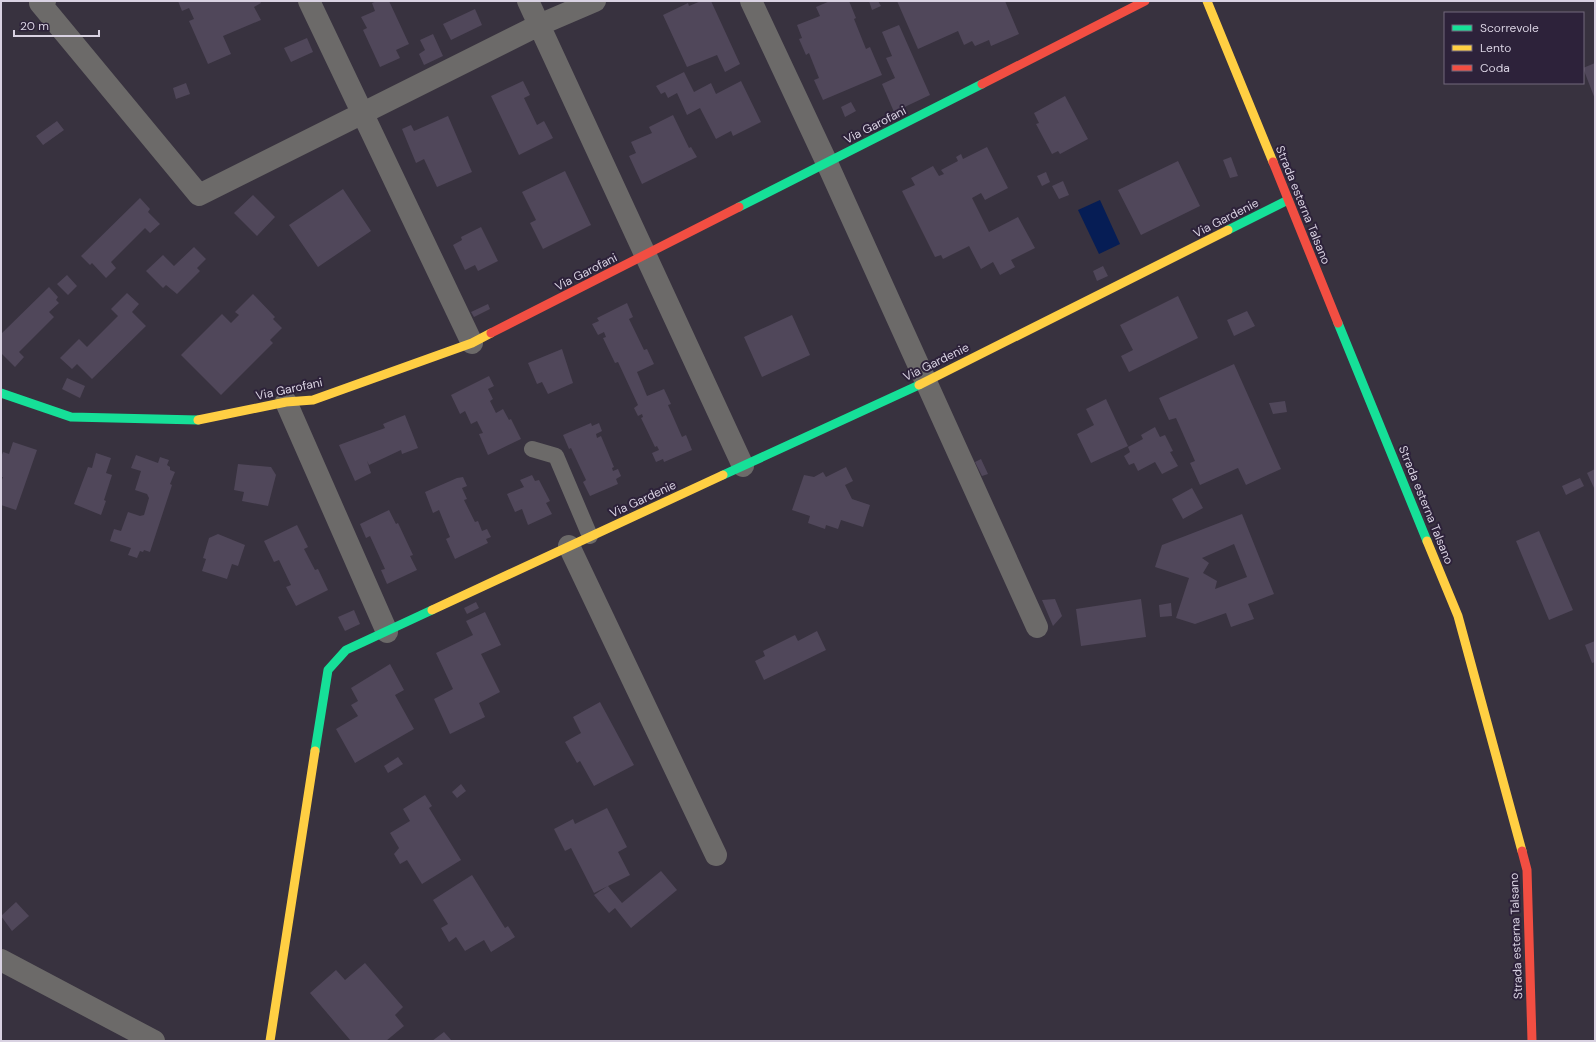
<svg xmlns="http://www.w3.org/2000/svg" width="1596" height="1042" viewBox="0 0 1596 1042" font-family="'DM Sans',sans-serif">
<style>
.water{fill:#061d55}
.building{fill:#50475a;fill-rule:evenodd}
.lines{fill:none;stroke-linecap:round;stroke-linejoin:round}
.lane{stroke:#6c6a69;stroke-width:16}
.street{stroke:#6c6a69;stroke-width:22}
.fast{stroke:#16e098;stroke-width:9}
.slow{stroke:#ffcf43;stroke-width:9}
.jam{stroke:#f24e42;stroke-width:9}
.labels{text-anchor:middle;stroke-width:4;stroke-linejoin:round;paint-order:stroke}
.street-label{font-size:12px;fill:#d9d2e2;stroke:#2d223a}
</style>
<rect width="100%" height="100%" fill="#38323f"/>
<!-- water -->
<path class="water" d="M1100 200 1120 244 1099 254 1078 210Z"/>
<!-- building -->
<path class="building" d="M178 1H260L261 3 254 7 261 20 223 36 231 54 208 64 189 21 194 19 189 8 182 11Z
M377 1H389L409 44 396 50 400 58 380 67 363 30 367 28 361 17 375 11 372 3Z
M701 1H711L740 64 725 72 717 55 687 67 663 15 688 3 689 6Z
M830 1H849L856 18 854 19 866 49 870 47 882 75 823 100 814 80 819 78 809 53 806 55 799 39 802 38 797 25 820 16 816 7Z
M869 1H878L881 6 872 10Z
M897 1H1005L1019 34 991 46 989 40 975 46 972 41 964 45 958 31 918 49Z
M475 9 482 25 451 40 443 24Z
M899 25 930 95 894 112 882 84 895 78 886 58 892 56 882 32Z
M433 34 443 56 424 65 419 54 425 50 420 40Z
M307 38 313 52 291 62 284 48Z
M1595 63V99L1583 68Z
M684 72 694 92 711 83 716 94 741 81 761 122 733 136 731 131 716 139 700 108 687 115 677 93 668 98 665 92 661 94 656 86Z
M523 81 530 95 524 98 537 125 544 121 553 138 519 155 491 96Z
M186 83 190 94 176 99 173 88Z
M1065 96 1088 139 1060 154 1058 151 1052 154 1036 124 1039 123 1034 113Z
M851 102 856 111 845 117 841 107Z
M673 115 689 148 691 147 697 157 642 184 629 156 636 153 631 142 652 133 649 127Z
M448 116 472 172 437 187 424 159 416 163 402 129 411 125 414 131Z
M57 121 64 130 43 145 36 136Z
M987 147 1008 188 985 200 981 193 972 198 989 232 1018 217 1035 248 1011 260 1015 267 1000 275 993 262 981 269 969 246 943 259 941 255 935 257 902 191 915 185 911 178 933 166 939 176 944 174 941 170 958 161 956 157 961 154 963 159Z
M1231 157 1238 176 1230 178 1223 160Z
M1178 161 1200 206 1141 235 1118 190Z
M565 171 591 225 543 249 530 223 536 220 522 192Z
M1046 172 1050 182 1042 186 1037 176Z
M1063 181 1069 195 1059 199 1052 186Z
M343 189 371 231 318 267 289 225Z
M253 195 275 217 257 236 234 213Z
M140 198 150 209 148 212 160 224 150 233 145 228 111 262 116 268 106 278 92 263 90 265 81 256Z
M481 227 498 261 478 271 475 265 465 270 453 245 462 240 461 237Z
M194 247 206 259 197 268 200 271 177 294 166 285 163 288 146 271 163 255 174 266Z
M1103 266 1108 276 1097 281 1093 271Z
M67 275 77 286 68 295 57 284Z
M49 287 58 297 56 300 59 303 49 312 54 317 19 352 24 357 15 367 1 353V334Z
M127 293 139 304 132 312 146 326 92 379 77 364 72 369 60 358 79 339 87 347 118 316 111 309Z
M253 294 275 317 273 319 282 328 270 340 273 343 221 395 181 355 222 314 231 323 239 315 235 312Z
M1178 296 1198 338 1129 372 1121 356 1133 350 1120 325Z
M627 303 633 317 629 319 644 350 647 349 654 364 637 372 647 396 664 389 671 404 668 405 682 437 686 435 692 450 664 462 663 459 656 462 652 453 659 450 657 446 655 447 641 418 643 417 642 414 638 416 634 408 638 405 618 362 615 363 603 338 606 337 604 332 598 335 592 324 599 321 597 318Z
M488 304 490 309 474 317 471 312Z
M1247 311 1255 326 1234 336 1227 320Z
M792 315 810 355 762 377 744 337Z
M562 349 573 383 548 394 542 382 537 384 528 363Z
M1234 364 1281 469 1246 485 1238 468 1200 485 1190 463 1195 461 1176 418 1169 420 1159 398Z
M489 376 494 386 488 389 493 399 490 401 496 413 503 409 509 420 511 419 521 439 488 455 479 434 483 433 477 421 471 424 465 411 460 414 451 395Z
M67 378 85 386 80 398 62 389Z
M1106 399 1128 446 1091 463 1077 434 1094 425 1086 409Z
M1285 401 1287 412 1273 414 1269 403Z
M405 415 418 448 402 454 401 450 369 465 367 461 371 473 355 481 339 445 385 428 383 424Z
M591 423 592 426 599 423 602 431 596 434 597 438 601 436 614 467 612 468 613 471 618 469 621 476 616 479 618 484 590 496 583 482 586 480 571 448 569 449 563 435Z
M1155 427 1160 437 1165 435 1173 451 1170 452 1178 466 1162 474 1155 462 1138 471 1134 463 1129 465 1124 456 1130 452 1128 447 1143 439 1141 435Z
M13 442 37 450 16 510 1 505V483L3 477H1V457L3 452 9 454Z
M96 453 111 458 106 473 112 475 104 500 106 501 101 515 74 504 88 467 92 468Z
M136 455 158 463 160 457 169 460 167 465 170 467V470L175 472 170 484 172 485 150 552 144 550 143 552 140 551 137 558 128 555 131 548 110 541 114 529 121 531 128 512 140 516 144 515 149 498 147 494 135 490 141 471 131 468Z
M981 459 988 474 982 476 975 462Z
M238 464 271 467 276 475 268 506 242 501 244 492 234 490Z
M846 467 853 481 845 485 852 499 870 505 863 527 841 520 838 529 826 525 825 529 808 523 810 516 792 510 804 475 814 477 823 472 826 477Z
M1595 469V490L1587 473Z
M532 475 535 481 539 480 550 501 546 503 552 514 528 525 522 509 515 512 507 494 524 487 520 480Z
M463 477 467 486 462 488 467 499 464 500 475 522 478 521 482 531 487 529 491 537 486 539 488 543 455 559 446 539 450 537 439 510 433 513 425 492 457 478Z
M1580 478 1584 486 1566 495 1562 486Z
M1192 488 1203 508 1183 519 1172 499Z
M389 510 396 524 398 523 413 555 410 556 417 570 387 584 381 570 385 569 370 536 366 538 360 524Z
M1242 514 1274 594 1248 604 1254 619 1231 627 1226 613 1195 624 1176 618 1189 578 1155 567 1162 545ZM1234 544 1247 577 1215 589 1217 581 1203 573 1209 563 1202 558Z
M297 525 308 547 304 549 315 570 318 569 328 590 296 606 286 587 291 585 279 560 274 562 264 541Z
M1539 531 1573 610 1549 620 1516 541Z
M218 534 245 545 238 566 232 564 227 579 202 571 206 559 203 558 209 538Z
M1055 599 1062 616 1053 626 1042 600Z
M1141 599 1146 637 1081 646 1076 609Z
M476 602 479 608 467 614 464 608Z
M1171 603 1172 616 1160 617 1159 605Z
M354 610 360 624 345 631 338 617Z
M485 612 501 645 481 654 500 692 479 703 485 717 450 734 434 699 453 689 436 653 473 635 466 621Z
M817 631 826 650 764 680 755 661 765 656 763 651 795 635 798 641Z
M1595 641V662L1592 663 1585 645Z
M390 664 404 690 395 695 414 729 355 763 336 729 358 716 351 705 358 701 351 688Z
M600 702 634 765 594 786 580 761 577 763 565 742 581 733 573 717Z
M398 757 403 764 388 773 384 766Z
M461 784 466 791 457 798 452 792Z
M425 795 432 806 429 808 461 860 422 884 407 860 400 864 394 854 399 848 390 833 410 821 403 809Z
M607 808 627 847 618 852 630 875 608 886 622 903 661 871 677 890 631 928 615 908 609 913 594 895 608 886 594 893 571 848 565 851 554 829 573 819 575 824Z
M472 875 505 928 508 926 515 937 491 952 484 940 465 951 456 937 449 942 441 928 448 924 433 900Z
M16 902 29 916 12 931 1 916Z
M365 963 403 1007 395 1015 404 1026 386 1041H351L310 993 336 970 345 980Z
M444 1032 452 1041H432Z"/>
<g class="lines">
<!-- lane -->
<path class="lane" d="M532 449 556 456 590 536"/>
<!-- street -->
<path class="street" d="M45 1 40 3 199 195 539 25 595 1
M309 1 472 343
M528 1 743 466
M751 1 827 163 1037 627
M286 402 387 632
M569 546 716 855
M1 960 154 1041"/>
<!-- fast -->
<path class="fast" d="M739 207 982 84
M1228 230 1288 200
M1338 323 1427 541
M1 393 71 417 198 420
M723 475 919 385
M315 751 328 670 346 650 432 610"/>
<!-- slow -->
<path class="slow" d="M1207 1 1273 162
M919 385 1228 230
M198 420 286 402 313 400 472 343 491 333
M1427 541 1458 616 1522 851
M432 610 723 475
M270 1041 315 751"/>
<!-- jam -->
<path class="jam" d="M982 84 1145 1
M1273 162 1338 323
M491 333 739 207
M1522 851 1527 870 1532 1041"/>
</g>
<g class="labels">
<!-- street labels -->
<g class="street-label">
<text transform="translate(875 125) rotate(-27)" y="4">Via Garofani</text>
<text transform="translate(1303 205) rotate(68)" y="4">Strada esterna Talsano</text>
<text transform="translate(1226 218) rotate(-27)" y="4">Via Gardenie</text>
<text transform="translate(586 272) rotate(-27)" y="4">Via Garofani</text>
<text transform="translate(936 362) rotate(-26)" y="4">Via Gardenie</text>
<text transform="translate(289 389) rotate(-12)" y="4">Via Garofani</text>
<text transform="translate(643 499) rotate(-25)" y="4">Via Gardenie</text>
<text transform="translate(1426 505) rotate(68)" y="4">Strada esterna Talsano</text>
<text transform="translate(1516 936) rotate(-92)" y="4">Strada esterna Talsano</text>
</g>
</g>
<!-- border -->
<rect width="1596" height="1042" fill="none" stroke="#d9d2e2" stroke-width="4"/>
<!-- legend -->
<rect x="1444" y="12" width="140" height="72" fill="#2d223a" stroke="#72687d"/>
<rect x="1452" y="25" width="20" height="6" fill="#16e098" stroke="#72687d"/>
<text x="1480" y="32" font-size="12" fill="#d9d2e2">Scorrevole</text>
<rect x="1452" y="45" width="20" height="6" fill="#ffcf43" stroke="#72687d"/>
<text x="1480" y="52" font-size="12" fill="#d9d2e2">Lento</text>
<rect x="1452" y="65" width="20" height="6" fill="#f24e42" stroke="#72687d"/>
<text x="1480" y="72" font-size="12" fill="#d9d2e2">Coda</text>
<!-- scale -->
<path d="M14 30v6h85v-6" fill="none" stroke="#d9d2e2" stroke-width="2"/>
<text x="20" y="30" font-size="12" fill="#d9d2e2" stroke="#2d223a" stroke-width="3" paint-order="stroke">20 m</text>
</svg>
